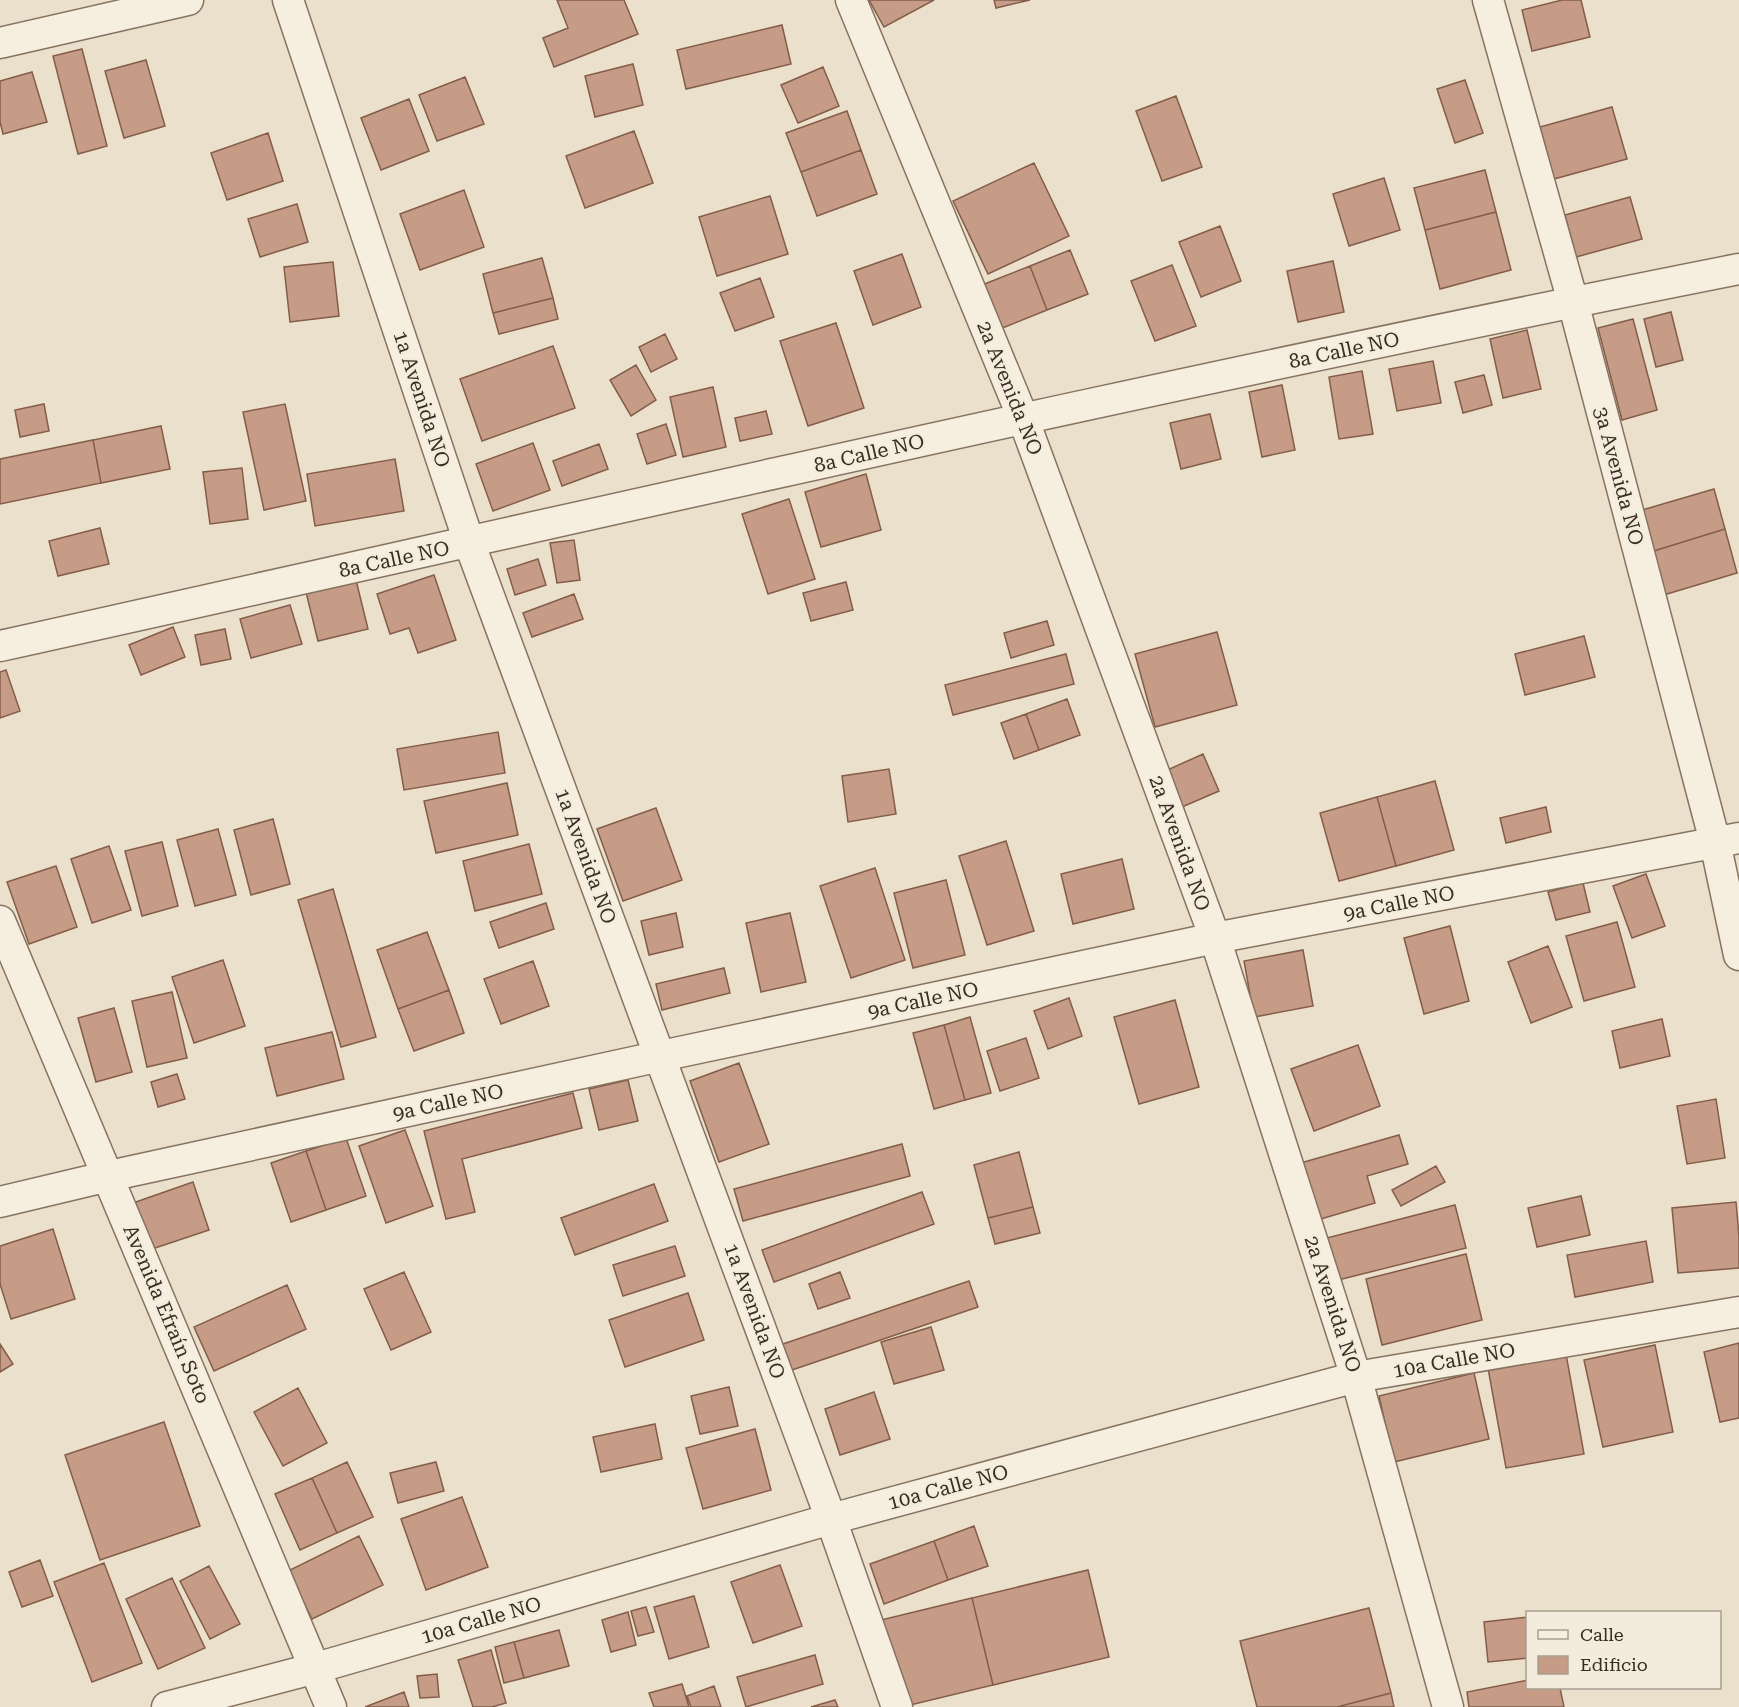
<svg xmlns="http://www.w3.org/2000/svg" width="1739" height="1707" viewBox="0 0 1739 1707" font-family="'Roboto Serif',serif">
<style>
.building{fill:#c69c86;stroke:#845d49;stroke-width:1.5}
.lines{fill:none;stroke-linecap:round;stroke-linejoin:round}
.minor-casing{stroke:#877361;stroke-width:33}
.minor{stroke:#f6eedf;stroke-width:30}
.labels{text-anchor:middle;stroke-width:4.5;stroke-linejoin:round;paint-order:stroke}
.street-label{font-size:20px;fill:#392c23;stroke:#f3ebdb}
</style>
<rect width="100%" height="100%" fill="#ebe0cc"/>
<!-- building -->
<path class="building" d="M557 0H624L638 34 554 67 543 38 568 28Z
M869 0H934L884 27Z
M994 0H1030L996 8Z
M1562 0H1581L1590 37 1532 51 1522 10Z
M782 25 791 64 686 89 677 50Z
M82 49 107 146 78 154 53 56Z
M146 60 165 126 124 138 105 71Z
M633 64 643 105 595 117 585 76Z
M823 67 839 106 798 123 781 85Z
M32 72 47 122 3 134 0 122V81Z
M465 77 484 124 437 141 419 95Z
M1465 80 1483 133 1455 143 1437 89Z
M1176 96 1202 167 1162 181 1136 111Z
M409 99 429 151 381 170 361 118Z
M1612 107 1627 159 1554 179 1540 127Z
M847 111 861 150 801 172 786 133Z
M634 131 653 183 585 208 566 156Z
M268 133 283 181 227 200 211 153Z
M861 150 877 194 817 216 801 172Z
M1034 163 1069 236 988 274 953 201Z
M1485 170 1496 212 1425 230 1414 188Z
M1384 178 1400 230 1349 246 1333 194Z
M464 190 484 247 420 270 400 214Z
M770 196 788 254 717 276 699 217Z
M1630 197 1642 239 1576 257 1565 215Z
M297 204 308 242 260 257 248 219Z
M1496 212 1511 270 1440 289 1425 230Z
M1220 226 1241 281 1201 297 1179 242Z
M1070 250 1088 294 1047 310 1030 266Z
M902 254 921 307 873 325 854 271Z
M542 258 553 298 493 313 483 274Z
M1333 261 1344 312 1298 322 1287 271Z
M333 262 339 316 290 322 284 267Z
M1172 265 1196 326 1155 341 1131 281Z
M1030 266 1047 310 1000 329 982 285Z
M760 278 774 317 735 331 720 293Z
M553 298 558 319 499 334 493 313Z
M1671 312 1683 360 1656 367 1644 319Z
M1633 319 1657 410 1622 420 1598 328Z
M836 323 864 408 808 426 780 341Z
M1527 330 1541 389 1503 398 1490 339Z
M665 334 677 359 651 372 639 347Z
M553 346 575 408 482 441 460 379Z
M1433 361 1441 403 1397 411 1389 369Z
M636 365 656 400 631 416 610 380Z
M1362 371 1373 434 1339 439 1329 377Z
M1484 375 1492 405 1463 413 1455 382Z
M1282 385 1295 450 1262 457 1249 392Z
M713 387 726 447 683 457 670 397Z
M44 404 49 431 20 437 15 410Z
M285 404 306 501 264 510 243 412Z
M766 411 772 434 740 441 735 418Z
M1210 414 1221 459 1181 469 1170 423Z
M666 424 676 455 647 464 637 434Z
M161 426 170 469 101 483 93 440Z
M93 440 101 483 0 504V459Z
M533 443 550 490 493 511 476 464Z
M599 444 608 469 562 486 553 461Z
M395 459 404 511 315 526 307 474Z
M242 468 248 519 210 524 203 472Z
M866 474 881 530 821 547 805 492Z
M1714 489 1725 529 1644 554 1632 513Z
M789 499 815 579 768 594 742 514Z
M100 528 109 564 58 576 49 541Z
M1725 529 1737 573 1657 597 1644 554Z
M574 540 580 580 557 583 550 543Z
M538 559 546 585 515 595 507 569Z
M434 575 456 640 418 653 409 628 390 634 377 594Z
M356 580 368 629 318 641 306 592Z
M846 582 853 610 811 621 803 593Z
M574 594 583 619 532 637 523 613Z
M290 605 302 644 251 658 240 619Z
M1047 621 1054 645 1011 658 1004 633Z
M173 627 185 657 141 675 129 645Z
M225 629 231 659 201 665 195 635Z
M1217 632 1237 705 1155 727 1135 654Z
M1584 636 1595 677 1525 695 1515 654Z
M1066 654 1074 684 953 715 945 685Z
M6 670 20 711 0 718V672Z
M1067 699 1080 735 1039 750 1026 714Z
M1026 714 1039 750 1014 759 1001 723Z
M498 732 505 773 404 790 397 749Z
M1203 754 1219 791 1182 807 1165 771Z
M889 769 896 814 848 822 842 776Z
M1435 781 1454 850 1396 866 1377 797Z
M507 783 518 835 436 853 424 801Z
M1377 797 1396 866 1339 881 1320 813Z
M1546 807 1551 832 1506 843 1500 818Z
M656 808 682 880 623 901 597 829Z
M273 819 290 884 251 895 234 830Z
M218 829 236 895 195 906 177 840Z
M1006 841 1034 931 987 945 959 856Z
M162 842 178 906 142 916 125 851Z
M529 844 542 894 475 911 463 861Z
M109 846 131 910 92 923 71 859Z
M1122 859 1134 909 1073 924 1061 874Z
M56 866 77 927 29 944 7 882Z
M875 868 905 960 851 978 820 886Z
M1646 874 1665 926 1632 938 1613 886Z
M946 880 965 955 913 968 894 893Z
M1583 883 1590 912 1556 920 1548 892Z
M333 889 376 1037 341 1047 298 900Z
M546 903 554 929 499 948 490 922Z
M676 913 683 947 649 955 641 921Z
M790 913 806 982 761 992 746 923Z
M1617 922 1635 987 1584 1001 1566 936Z
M1450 926 1469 1001 1424 1014 1404 938Z
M427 932 449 990 398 1009 377 950Z
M1548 946 1572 1007 1531 1023 1508 962Z
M1303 950 1313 1006 1254 1017 1244 961Z
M223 960 245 1026 194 1043 172 977Z
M533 961 549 1006 501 1024 484 979Z
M724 968 730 993 662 1010 656 984Z
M449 990 464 1033 414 1051 398 1009Z
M172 992 187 1058 147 1067 132 1001Z
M1069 998 1082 1036 1048 1049 1034 1011Z
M1175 1000 1199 1087 1139 1104 1114 1017Z
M114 1008 132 1072 96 1082 78 1018Z
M970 1017 991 1093 965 1100 944 1025Z
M1662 1019 1670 1056 1620 1068 1612 1031Z
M944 1025 965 1100 934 1109 913 1033Z
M332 1032 344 1079 277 1096 265 1048Z
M1026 1038 1039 1078 1000 1091 987 1051Z
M1358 1045 1380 1106 1314 1131 1291 1069Z
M739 1063 769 1144 719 1162 690 1081Z
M177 1074 185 1099 158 1107 151 1082Z
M628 1080 638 1121 599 1130 589 1089Z
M573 1093 582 1128 462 1159 475 1212 446 1219 424 1131Z
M1716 1099 1725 1158 1687 1164 1677 1106Z
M405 1130 433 1206 386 1223 359 1146Z
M1399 1135 1408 1164 1367 1176 1375 1203 1314 1221 1297 1164Z
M346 1138 366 1196 326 1210 306 1151Z
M902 1144 910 1176 743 1221 734 1189Z
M306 1151 326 1210 291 1222 271 1163Z
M1019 1152 1033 1207 988 1218 974 1165Z
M1436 1166 1445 1182 1401 1206 1392 1190Z
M193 1182 209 1230 149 1250 133 1203Z
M654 1184 668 1221 575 1255 561 1218Z
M922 1192 934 1224 774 1282 762 1250Z
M1581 1196 1590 1235 1537 1247 1528 1208Z
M1736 1202 1739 1236V1268L1678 1273 1672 1208Z
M1455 1205 1466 1248 1334 1281 1323 1239Z
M1033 1207 1040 1233 995 1244 988 1218Z
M53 1229 75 1299 11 1319 0 1284V1246Z
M1646 1241 1653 1282 1575 1297 1567 1255Z
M675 1246 685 1276 623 1296 613 1265Z
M1466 1254 1482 1320 1382 1345 1366 1279Z
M404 1272 431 1332 391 1350 364 1289Z
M840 1272 850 1298 818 1309 809 1284Z
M969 1281 978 1307 786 1372 777 1346Z
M287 1285 306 1329 214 1371 194 1327Z
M688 1293 704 1340 625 1367 609 1320Z
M931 1327 944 1370 894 1384 881 1342Z
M1739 1343V1418L1720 1422 1704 1352Z
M0 1344 13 1364 0 1372Z
M1655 1345 1673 1432 1603 1447 1584 1360Z
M1566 1354 1584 1454 1506 1468 1488 1368Z
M1474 1373 1489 1439 1394 1462 1379 1396Z
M729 1387 738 1426 700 1434 691 1396Z
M298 1388 327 1443 283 1466 254 1412Z
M874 1392 890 1439 840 1455 825 1409Z
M164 1422 200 1526 100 1560 65 1455Z
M655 1424 662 1459 601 1472 593 1437Z
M755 1429 771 1490 703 1509 686 1448Z
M347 1462 373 1517 337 1533 312 1478Z
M436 1462 444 1491 398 1503 390 1473Z
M312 1478 337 1533 300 1550 275 1494Z
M462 1497 488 1567 426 1590 401 1519Z
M974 1526 988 1566 948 1580 934 1541Z
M359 1536 383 1585 312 1619 288 1571Z
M934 1541 948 1580 884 1604 870 1564Z
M40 1560 53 1596 22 1607 9 1572Z
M104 1563 142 1663 92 1682 54 1582Z
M780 1565 802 1626 753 1643 731 1582Z
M209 1566 240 1624 210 1639 180 1581Z
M1088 1570 1109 1657 993 1685 972 1598Z
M172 1578 205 1648 158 1669 126 1599Z
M694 1596 709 1647 669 1659 654 1607Z
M972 1598 993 1685 902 1707 881 1620Z
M646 1607 654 1632 638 1636 631 1611Z
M1369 1608 1391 1693 1337 1707H1257L1240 1641Z
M628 1612 636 1645 611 1652 602 1620Z
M1528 1617V1658L1488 1662 1484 1622Z
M559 1630 569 1666 524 1678 514 1642Z
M514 1642 524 1678 504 1683 495 1647Z
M491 1650 506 1703 492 1707H473L458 1660Z
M815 1655 823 1684 746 1707 737 1677Z
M437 1674 439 1697 420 1698 417 1676Z
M1528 1680V1688H1560L1564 1707H1469L1467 1692Z
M682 1684 689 1707H654L649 1693Z
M714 1686 721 1707H691L687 1696Z
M404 1692 409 1707H365Z
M1391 1693 1394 1707H1337Z
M835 1700 838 1707H811Z"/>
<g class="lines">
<!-- minor casing -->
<g class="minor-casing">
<path id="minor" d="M288 0 469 542 831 1519 897 1707
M851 0 1023 418 1215 938 1356 1377 1448 1707
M1488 0 1573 302 1715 842 1739 955
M0 43 188 0
M0 646C579 518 1157 384 1739 269
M0 921 331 1707
M0 1202 109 1176 661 1056 1215 938 1739 838
M167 1707 316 1668 831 1519 1356 1377 1739 1312"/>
</g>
<!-- minor -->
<use href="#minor" class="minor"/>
</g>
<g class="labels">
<!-- street labels -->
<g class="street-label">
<text transform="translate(1344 350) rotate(-12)" y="7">8a Calle NO</text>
<text transform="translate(1010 388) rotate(68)" y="7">2a Avenida NO</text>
<text transform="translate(422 399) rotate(72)" y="7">1a Avenida NO</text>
<text transform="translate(869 453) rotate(-13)" y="7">8a Calle NO</text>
<text transform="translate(1619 476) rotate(75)" y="7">3a Avenida NO</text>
<text transform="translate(394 559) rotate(-12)" y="7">8a Calle NO</text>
<text transform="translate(1180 843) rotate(70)" y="7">2a Avenida NO</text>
<text transform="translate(586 856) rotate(70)" y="7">1a Avenida NO</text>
<text transform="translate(1399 903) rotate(-11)" y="7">9a Calle NO</text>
<text transform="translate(923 1000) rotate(-12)" y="7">9a Calle NO</text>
<text transform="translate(448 1102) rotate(-12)" y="7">9a Calle NO</text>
<text transform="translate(1333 1304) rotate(72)" y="7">2a Avenida NO</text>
<text transform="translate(755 1311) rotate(70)" y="7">1a Avenida NO</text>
<text transform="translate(167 1314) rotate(67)" y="7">Avenida Efraín Soto</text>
<text transform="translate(1454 1360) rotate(-10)" y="7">10a Calle NO</text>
<text transform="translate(948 1487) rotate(-15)" y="7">10a Calle NO</text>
<text transform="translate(481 1620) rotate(-16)" y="7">10a Calle NO</text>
</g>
</g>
<!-- legend -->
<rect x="1526" y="1611" width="195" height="78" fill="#f3ebdb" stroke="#a99f91" stroke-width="1.5"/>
<rect x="1538" y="1630" width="30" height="9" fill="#f6eedf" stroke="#a99f91" stroke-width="1.5"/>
<text x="1580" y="1641" font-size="18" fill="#392c23">Calle</text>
<rect x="1538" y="1656" width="30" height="18" fill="#c69c86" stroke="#a99f91" stroke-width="1.5"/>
<text x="1580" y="1671" font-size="18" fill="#392c23">Edificio</text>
</svg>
